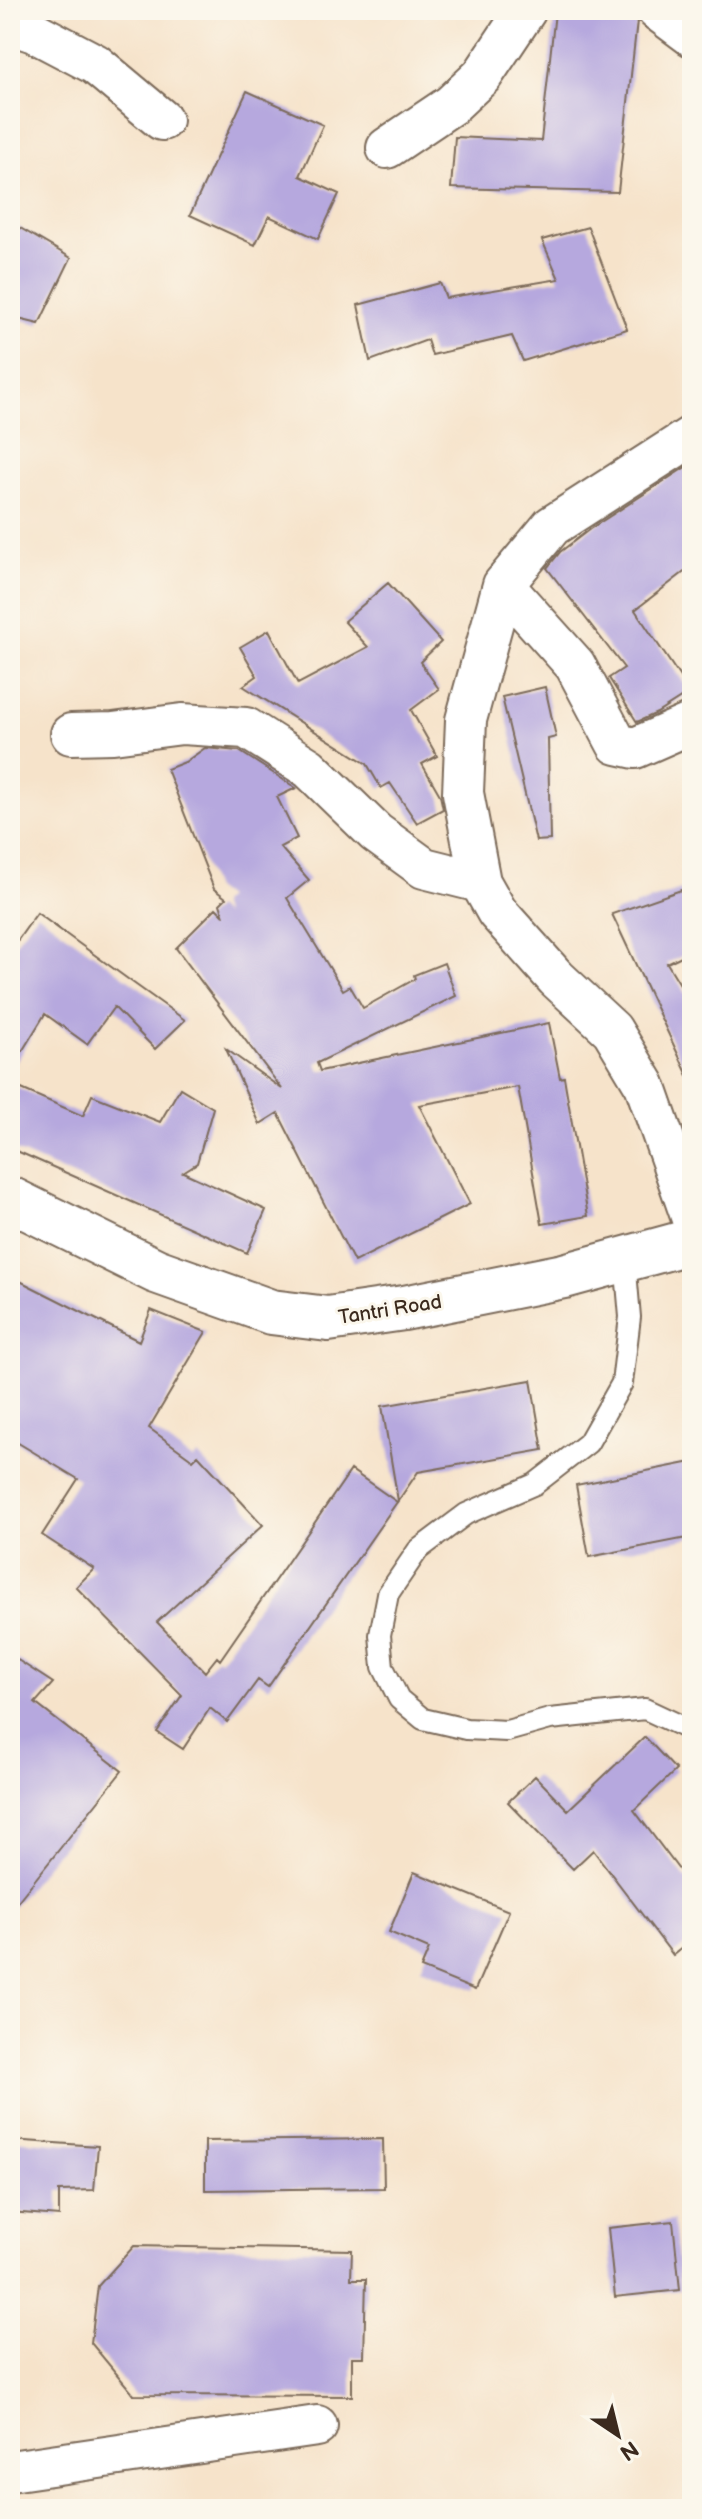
<svg xmlns="http://www.w3.org/2000/svg" width="702" height="2519" viewBox="0 0 702 2519" font-family="'Balsamiq Sans',sans-serif">
<style>
.building{fill:#b6a8de}
.lines{fill:none;stroke-linecap:round;stroke-linejoin:round}
.service-casing{stroke:#7c6b5a;stroke-width:24}
.minor-casing{stroke:#7c6b5a;stroke-width:44}
.tertiary-casing{stroke:#7c6b5a;stroke-width:48}
.service{stroke:#fff;stroke-width:20}
.minor{stroke:#fff;stroke-width:40}
.tertiary{stroke:#fff;stroke-width:44}
.labels{text-anchor:middle;stroke-width:6;stroke-linejoin:round;paint-order:stroke}
.street-label{font-size:20px;fill:#3b2a1e;stroke:#fbf7ec}
</style>
<rect width="100%" height="100%" fill="#fbf7ec"/>
<filter id="ink" filterUnits="userSpaceOnUse"><feTurbulence type="fractalNoise" baseFrequency=".0125" numOctaves="2"/><feDisplacementMap in="SourceGraphic" scale="16" xChannelSelector="R" yChannelSelector="G"/><feConvolveMatrix kernelMatrix="1 2 1 2 8 2 1 2 1" color-interpolation-filters="sRGB"/></filter>
<filter id="wash" filterUnits="userSpaceOnUse"><feTurbulence type="fractalNoise" baseFrequency=".006" numOctaves="4" result="noise"/><feDisplacementMap in="SourceGraphic" scale="32" xChannelSelector="R" yChannelSelector="G"/><feGaussianBlur stdDeviation="1.8" result="paint"/><feColorMatrix in="noise" values="0 0 0 0 0 0 0 0 0 0 0 0 0 0 0 0 0 1.4 0 .05"/><feComposite in="paint" operator="in"/></filter>
<g filter="url(#wash)">
<rect width="100%" height="100%" fill="#f6e3ca"/>
<g id="blocks">
<!-- building -->
<path class="building" d="M555 12 637 21 618 192 451 188 455 137 541 141Z
M247 91 323 125 300 176 339 194 318 239 269 216 255 245 190 215Z
M10 222 71 258 39 324 10 317Z
M588 227 627 329 523 361 512 336 432 355 427 340 370 361 358 305 440 283 446 298 559 279 542 240Z
M692 463V566L635 610 690 692 657 713 637 722 609 678 624 668 547 568 560 552 590 529Z
M388 583 441 642 420 662 439 689 411 710 437 756 422 764 440 795 443 809 417 823 390 783 381 788 367 764 243 686 257 676 240 647 269 630 298 684 368 647 344 621Z
M545 687 556 737 548 739 550 840 536 841 502 697Z
M205 748 239 751 296 788 277 797 297 838 280 847 309 880 287 898 343 990 350 986 363 1008 415 979 414 975 444 963 456 996 317 1063 320 1071 549 1023 560 1078 564 1077 588 1216 542 1224 518 1087 419 1105 470 1204 354 1262 278 1113 260 1124 226 1049 282 1089 176 948 216 908 224 916 220 904 226 898 214 889 167 769 185 762Z
M681 890 692 920V951L667 963 692 1004V1084L612 914Z
M37 913 132 982 185 1020 155 1049 114 1007 87 1044 45 1014 10 1071V951Z
M10 1084 83 1116 92 1095 160 1122 180 1088 213 1108 197 1163 183 1172 266 1210 247 1253 10 1148Z
M10 1276 139 1341 151 1310 206 1332 149 1428 193 1460 198 1455 263 1525 157 1622 205 1672 217 1657 220 1660 351 1470 397 1502 268 1687 258 1680 227 1722 210 1708 183 1749 157 1732 182 1695 76 1587 94 1569 42 1535 78 1479 10 1438Z
M531 1380 543 1450 418 1472 398 1501 382 1406Z
M692 1462V1537L589 1557 576 1485Z
M10 1655 53 1683 35 1703 122 1771 10 1911Z
M645 1737 676 1770 634 1810 692 1887V1940L673 1955 593 1850 573 1869 508 1802 535 1776 568 1810Z
M414 1872 509 1911 475 1990 421 1968 429 1949 389 1932Z
M383 2139 384 2188 205 2190V2141Z
M10 2140 98 2146 94 2190 59 2191V2216L10 2212Z
M673 2221 680 2290 615 2297 608 2228Z
M134 2246 352 2250 351 2279H366L364 2357H352V2396L134 2395 91 2343 98 2286Z"/>
</g>
</g>
<g filter="url(#ink)">
<use href="#blocks" fill-opacity="0" stroke="#7c6b5a" stroke-width="2"/>
<g class="lines">
<!-- service casing -->
<g class="service-casing">
<path id="service" d="M625 1260 630 1317 622 1383 588 1443 535 1484 466 1514 418 1550 388 1594 380 1635 383 1667 399 1699 423 1719 466 1729 507 1731 550 1719 645 1709 692 1731"/>
</g>
<!-- minor casing -->
<g class="minor-casing">
<path id="minor" d="M657 10 692 36
M10 24 34 32 95 64 162 120
M387 148 451 105 482 76 526 10
M692 436 552 526 503 585 466 720 463 793 480 882 497 912 556 978 612 1030 645 1085 692 1219
M503 585 575 665 617 744 635 748 692 723
M71 734 113 733 182 724 246 728 309 768 376 833 424 868 480 882
M10 2471 317 2426"/>
</g>
<!-- tertiary casing -->
<g class="tertiary-casing">
<path id="tertiary" d="M10 1199 156 1271 271 1312 328 1319 404 1308 564 1276 692 1241"/>
</g>
<!-- service -->
<use href="#service" class="service"/>
<!-- minor -->
<use href="#minor" class="minor"/>
<!-- tertiary -->
<use href="#tertiary" class="tertiary"/>
</g>
</g>
<g class="labels">
<!-- street labels -->
<g class="street-label">
<text transform="translate(390 1309) rotate(-9)" y="7">Tantri Road</text>
</g>
</g>
<!-- margin -->
<rect width="702" height="2519" fill="none" stroke="#fbf7ec" stroke-width="40"/>
<!-- north arrow -->
<g transform="translate(618 2435) rotate(145)" stroke="#fbf7ec" stroke-width="6" paint-order="stroke">
<path d="M0-6L14 30L0 20L-14 30Z" fill="#3b2a1e"/>
<text y="-12" font-size="22" font-weight="bold" text-anchor="middle" fill="#3b2a1e">N</text>
</g>
</svg>
